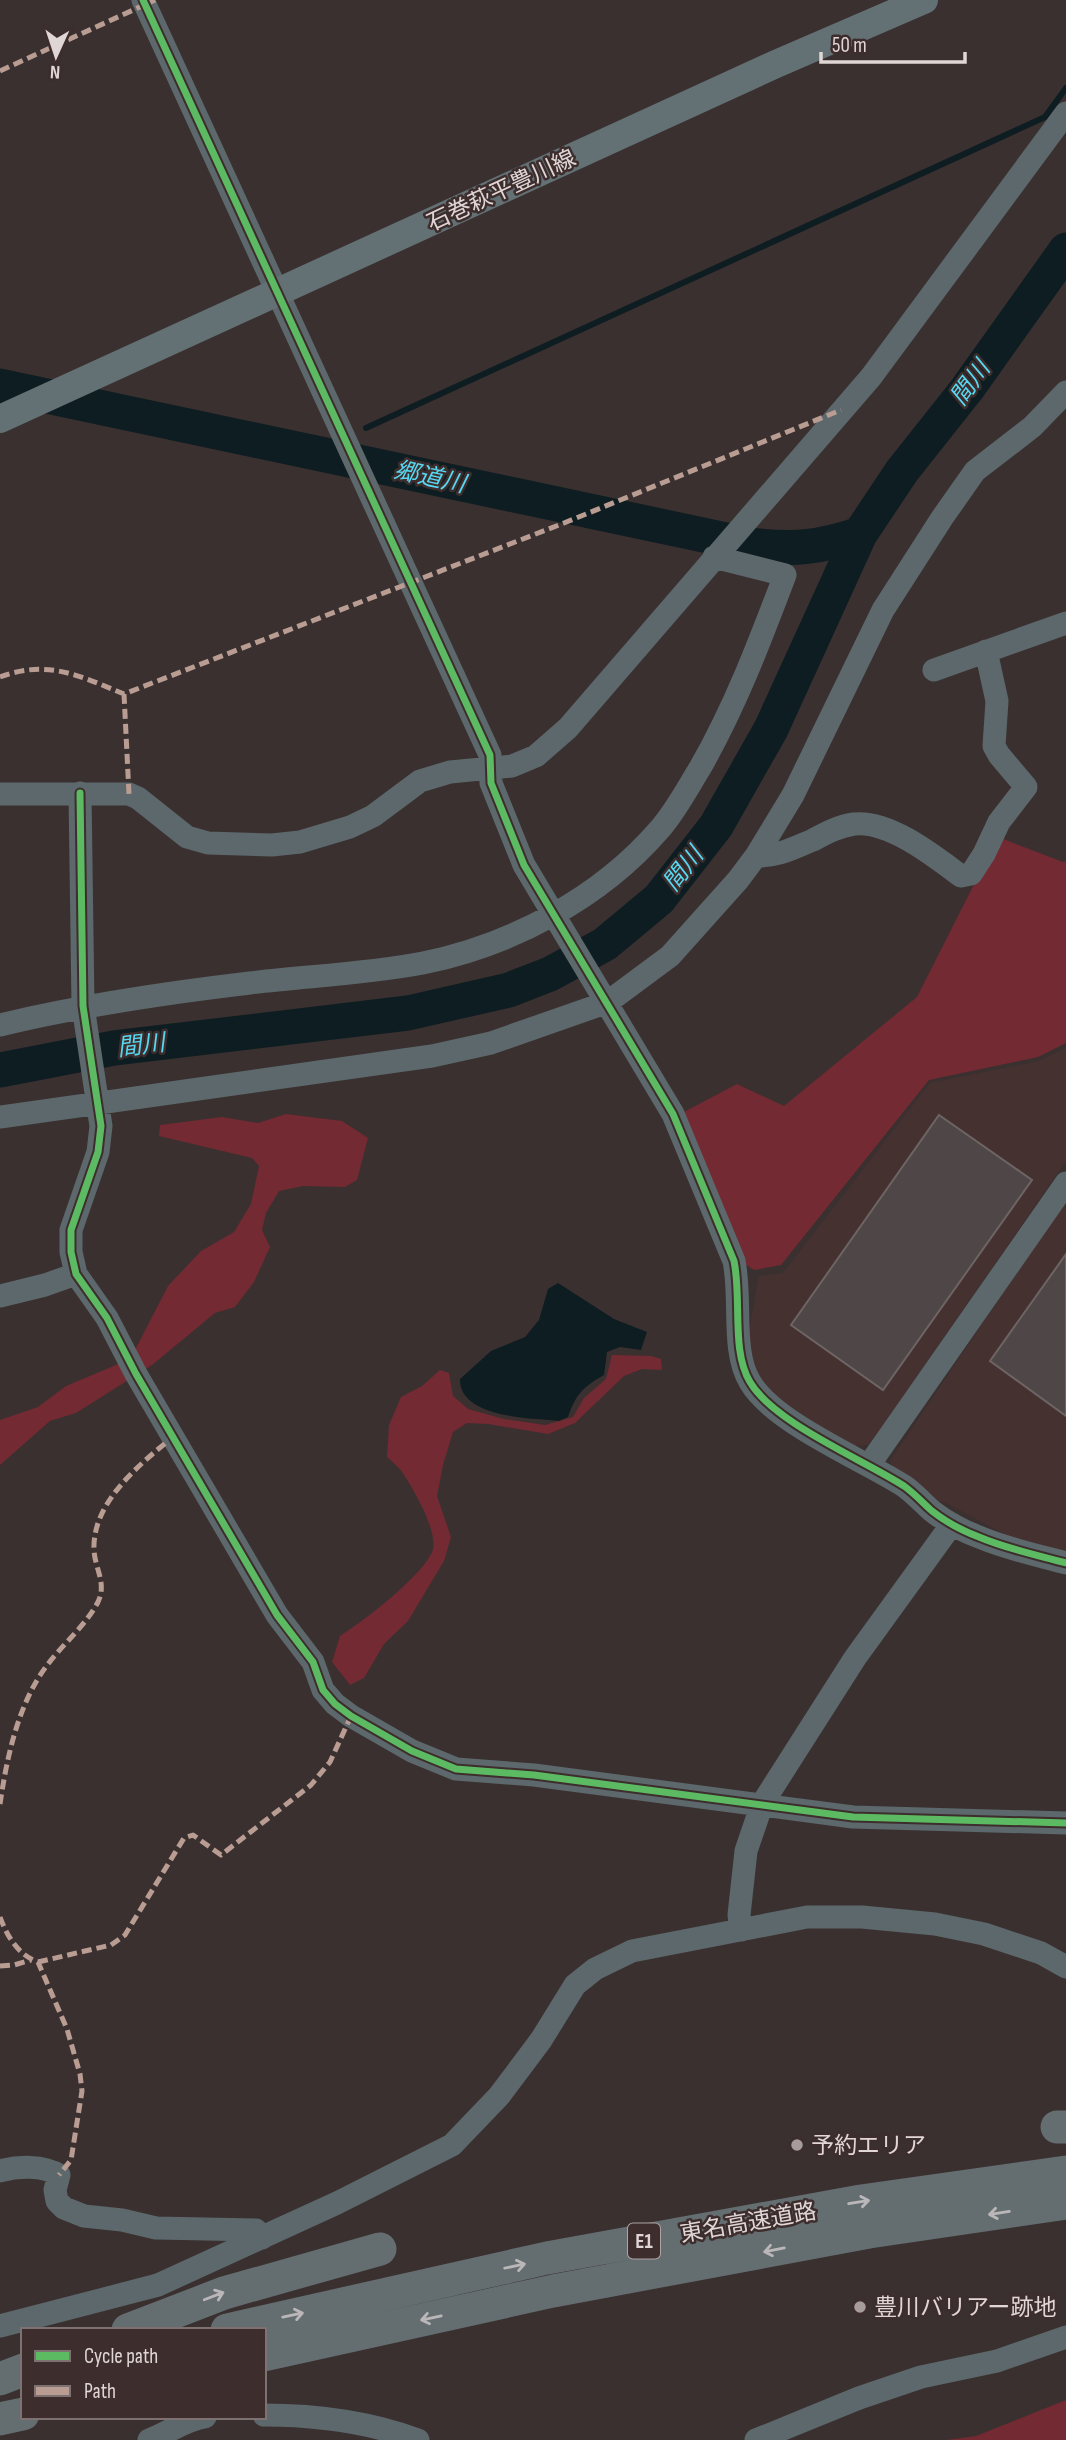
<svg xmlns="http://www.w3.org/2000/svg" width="1066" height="2440" viewBox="0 0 1066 2440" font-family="'Sofia Sans Condensed','Noto Sans JP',sans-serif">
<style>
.built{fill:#463131}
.green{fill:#732a32}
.water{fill:#0e1d21}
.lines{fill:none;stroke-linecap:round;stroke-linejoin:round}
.stream{stroke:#0e1d21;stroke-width:6}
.river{stroke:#0e1d21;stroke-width:35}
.building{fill:#4f4747;stroke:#6d6464;stroke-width:2}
.minor{stroke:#5c686b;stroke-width:23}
.major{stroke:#637175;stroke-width:28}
.highway{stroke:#646e71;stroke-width:33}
.quiet{stroke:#b99d93;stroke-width:5;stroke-dasharray:10 5;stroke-linecap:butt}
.cycleway-casing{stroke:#3d2d2d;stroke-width:11}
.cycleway{stroke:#5cba63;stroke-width:7}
.oneway{stroke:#bbb7b8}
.poi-dot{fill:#a69c9c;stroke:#3d2d2d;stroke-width:2.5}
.labels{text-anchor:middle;stroke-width:5;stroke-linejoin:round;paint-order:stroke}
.shield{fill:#3d2d2d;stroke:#afa3a3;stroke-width:2}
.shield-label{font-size:21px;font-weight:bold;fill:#e0d6d6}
.street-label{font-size:23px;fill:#e0d6d6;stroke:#3d2d2d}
.poi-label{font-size:23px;fill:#e0d6d6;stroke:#3d2d2d;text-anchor:start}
.water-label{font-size:24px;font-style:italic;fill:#56d8f2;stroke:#3d2d2d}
</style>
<rect width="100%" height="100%" fill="#3a3030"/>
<!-- built -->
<path class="built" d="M1066 1048V1161L869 1445 846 1446 765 1394 750 1366 747 1341 759 1276 783 1273 930 1083 1039 1061Z
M1066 1199V1552L1012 1538 948 1504 925 1495 896 1474 890 1461Z"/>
<!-- green -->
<path class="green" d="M998 837 1063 862 1066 861V1043L1038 1057 929 1080 781 1265 754 1270 739 1260 682 1113 737 1084 784 1106 917 997Z
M286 1114 342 1121 368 1138 357 1180 345 1187 303 1186 279 1191 266 1213 262 1230 270 1247 254 1282 235 1307 215 1313 152 1365 76 1413 50 1421 0 1465V1420L38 1407 66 1386 116 1365 135 1350 168 1286 201 1251 234 1232 251 1204 259 1166 252 1158 159 1136 160 1125 222 1117 258 1123Z
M612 1355 651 1356 661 1359 662 1370 642 1369 624 1376 575 1423 548 1434 488 1424 467 1423 453 1432 443 1465 437 1496 451 1537 444 1561 408 1621 384 1644 364 1678 350 1685 332 1662 340 1636C364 1621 421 1577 432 1552 440 1534 413 1488 402 1472 398 1466 392 1462 387 1457L389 1425 401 1397 422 1386 440 1370 449 1373 453 1396 468 1409 504 1419 545 1425 573 1417 584 1398 606 1379Z
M1066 2400V2440H946L976 2436Z"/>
<!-- water -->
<path class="water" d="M558 1283 614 1319 647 1332 641 1350 620 1347 607 1352 604 1375C583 1387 576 1394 568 1417L559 1421C531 1418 459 1418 460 1379L491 1351 525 1337 539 1320 548 1289Z"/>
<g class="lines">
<!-- stream -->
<path class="stream" d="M366 428 1045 117 1066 88"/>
<!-- river -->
<path class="river" d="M0 386 750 545C794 550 818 548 860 534
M0 1070 114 1048 408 1013 509 990 550 974 605 944 659 899 716 826 771 729 860 534 902 471 967 389 1066 250"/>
</g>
<!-- building -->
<path class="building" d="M939 1115 1032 1180 883 1390 791 1325Z
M1066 1254V1416L990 1361Z"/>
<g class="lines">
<!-- minor -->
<path class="minor" d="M143 0 490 755 491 783 524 865 673 1114 734 1261C742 1299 731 1351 750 1382 774 1423 862 1459 904 1486 914 1493 923 1503 932 1511 946 1522 963 1531 979 1537 1007 1549 1037 1555 1066 1563
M934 670 1066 623
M80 793 83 1006 101 1126 98 1152 71 1230V1252L76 1274 107 1318 136 1374 277 1615 313 1662 323 1690 335 1704 351 1716 412 1751 456 1769 534 1775 853 1817 1066 1823
M0 794H129L138 798 187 837 208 843 272 845 300 842 350 827 373 816 420 781 450 772 512 766 536 756 568 728 871 377 1066 113
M756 856C777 857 794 848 813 840 826 833 839 826 854 824 889 820 934 856 961 876L971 874 984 854 999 822 1026 787 999 755 994 746 997 701 986 651
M0 1025C83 1005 165 993 250 983 308 976 366 974 423 963 512 945 600 898 659 830 675 812 687 789 700 768 735 707 760 641 785 575L714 557
M0 1117 432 1056 491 1043 608 1002 670 956 738 880 756 856 793 795 883 610 942 518 975 471 1032 427 1066 392
M0 1296 45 1285 76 1274
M869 1465 1066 1183
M741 1930 739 1915 746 1851 762 1804 855 1658 952 1524
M0 2171C18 2166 43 2165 59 2175L55 2190 57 2201 64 2208 84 2216 122 2220 156 2228 256 2230 262 2238
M0 2326 158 2285 337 2203 452 2145 499 2096 541 2040 575 1985 595 1969 632 1951 807 1917H862L935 1924 984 1934 1041 1953 1066 1967
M264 2415C316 2415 369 2422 418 2440
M149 2440C168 2433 185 2420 205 2417
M756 2440 859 2398 921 2377 997 2361 1066 2337"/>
<!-- major -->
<path class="major" d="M0 419 776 64 924 0"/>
<!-- highway -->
<path class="highway" d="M1057 2127H1066
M128 2330 224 2293 380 2249
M227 2330 547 2258 861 2201 1066 2172
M264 2355 553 2291 869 2232 1066 2203
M0 2379 23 2370
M0 2419 23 2414"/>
<!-- quiet -->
<path class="quiet" d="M0 71 155 0
M0 677C48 659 80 676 124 694L564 523 841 410
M124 694 129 794
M0 1804C7 1757 18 1703 48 1664 64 1643 86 1625 98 1602 107 1583 95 1569 94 1550 92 1502 140 1464 174 1436
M0 1917C7 1936 18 1955 38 1962L67 2029 80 2074 82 2091 71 2160 59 2175
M38 1962 111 1945 125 1935 184 1838 193 1835 221 1855 311 1785 330 1762 351 1716
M0 1966 14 1965 31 1960"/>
<!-- cycleway casing -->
<g class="cycleway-casing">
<path id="cycleway" d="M143 0 490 755 491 783 524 865 673 1114 734 1261C742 1299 731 1351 750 1382 774 1423 862 1459 904 1486 914 1493 923 1503 932 1511 946 1522 963 1531 979 1537 1007 1549 1037 1555 1066 1563
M80 793 83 1006 101 1126 98 1152 71 1230V1252L76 1274 107 1318 136 1374 277 1615 313 1662 323 1690 335 1704 351 1716 412 1751 456 1769 534 1775 853 1817 1066 1823"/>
</g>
<!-- cycleway -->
<use href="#cycleway" class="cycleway"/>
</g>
<!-- one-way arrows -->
<defs><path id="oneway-shaft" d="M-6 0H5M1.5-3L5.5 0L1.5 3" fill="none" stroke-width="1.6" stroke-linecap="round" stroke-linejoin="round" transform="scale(1.75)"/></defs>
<g class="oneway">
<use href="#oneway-shaft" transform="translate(859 2202) rotate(-9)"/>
<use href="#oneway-shaft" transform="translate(999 2213) rotate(171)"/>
<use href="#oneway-shaft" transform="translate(774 2250) rotate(169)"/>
<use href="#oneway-shaft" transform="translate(515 2266) rotate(-12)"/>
<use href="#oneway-shaft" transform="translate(214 2296) rotate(-21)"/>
<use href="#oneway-shaft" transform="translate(293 2315) rotate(-12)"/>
<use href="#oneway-shaft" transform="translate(431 2318) rotate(168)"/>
</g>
<!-- markers -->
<g class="poi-dot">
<circle cx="797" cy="2145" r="7"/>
<circle cx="860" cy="2307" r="7"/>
</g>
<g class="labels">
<!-- shield labels -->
<rect class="shield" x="628" y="2223.5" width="32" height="35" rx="5"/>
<g class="shield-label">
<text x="644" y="2248">E1</text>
</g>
<!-- street labels -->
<g class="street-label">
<text transform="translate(501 190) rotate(-25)" y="8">石巻萩平豊川線</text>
<text transform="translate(748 2222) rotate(-10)" y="8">東名高速道路</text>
</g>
<!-- poi labels -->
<g class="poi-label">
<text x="811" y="2153">予約エリア</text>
<text x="874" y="2315">豊川バリアー跡地</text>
</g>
<!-- water labels -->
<g class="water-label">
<text transform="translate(970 383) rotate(-54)" y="8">間川</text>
<text transform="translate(430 477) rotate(12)" y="8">郷道川</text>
<text transform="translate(683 869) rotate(-52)" y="8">間川</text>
<text transform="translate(141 1045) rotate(-7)" y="8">間川</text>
</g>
</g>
<!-- legend -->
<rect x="21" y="2328" width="245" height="91" fill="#3d2d2d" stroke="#7e7171" stroke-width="2"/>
<rect x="35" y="2351" width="35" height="10" fill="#5cba63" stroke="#7e7171" stroke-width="2"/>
<text x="84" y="2363" font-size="21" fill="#e0d6d6">Cycle path</text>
<rect x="35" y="2386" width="35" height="10" fill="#b99d93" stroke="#7e7171" stroke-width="2"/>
<text x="84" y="2398" font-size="21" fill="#e0d6d6">Path</text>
<!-- north arrow -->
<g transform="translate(56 56) rotate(183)" stroke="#3d2d2d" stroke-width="5" paint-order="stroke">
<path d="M0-5L12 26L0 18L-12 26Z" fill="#e0d6d6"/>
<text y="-10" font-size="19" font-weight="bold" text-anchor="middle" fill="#e0d6d6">N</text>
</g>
<!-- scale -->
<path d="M821 52v10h144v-10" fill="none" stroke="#e0d6d6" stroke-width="3.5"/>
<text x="832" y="52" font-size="21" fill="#e0d6d6" stroke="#3d2d2d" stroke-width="5" paint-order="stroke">50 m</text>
</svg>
